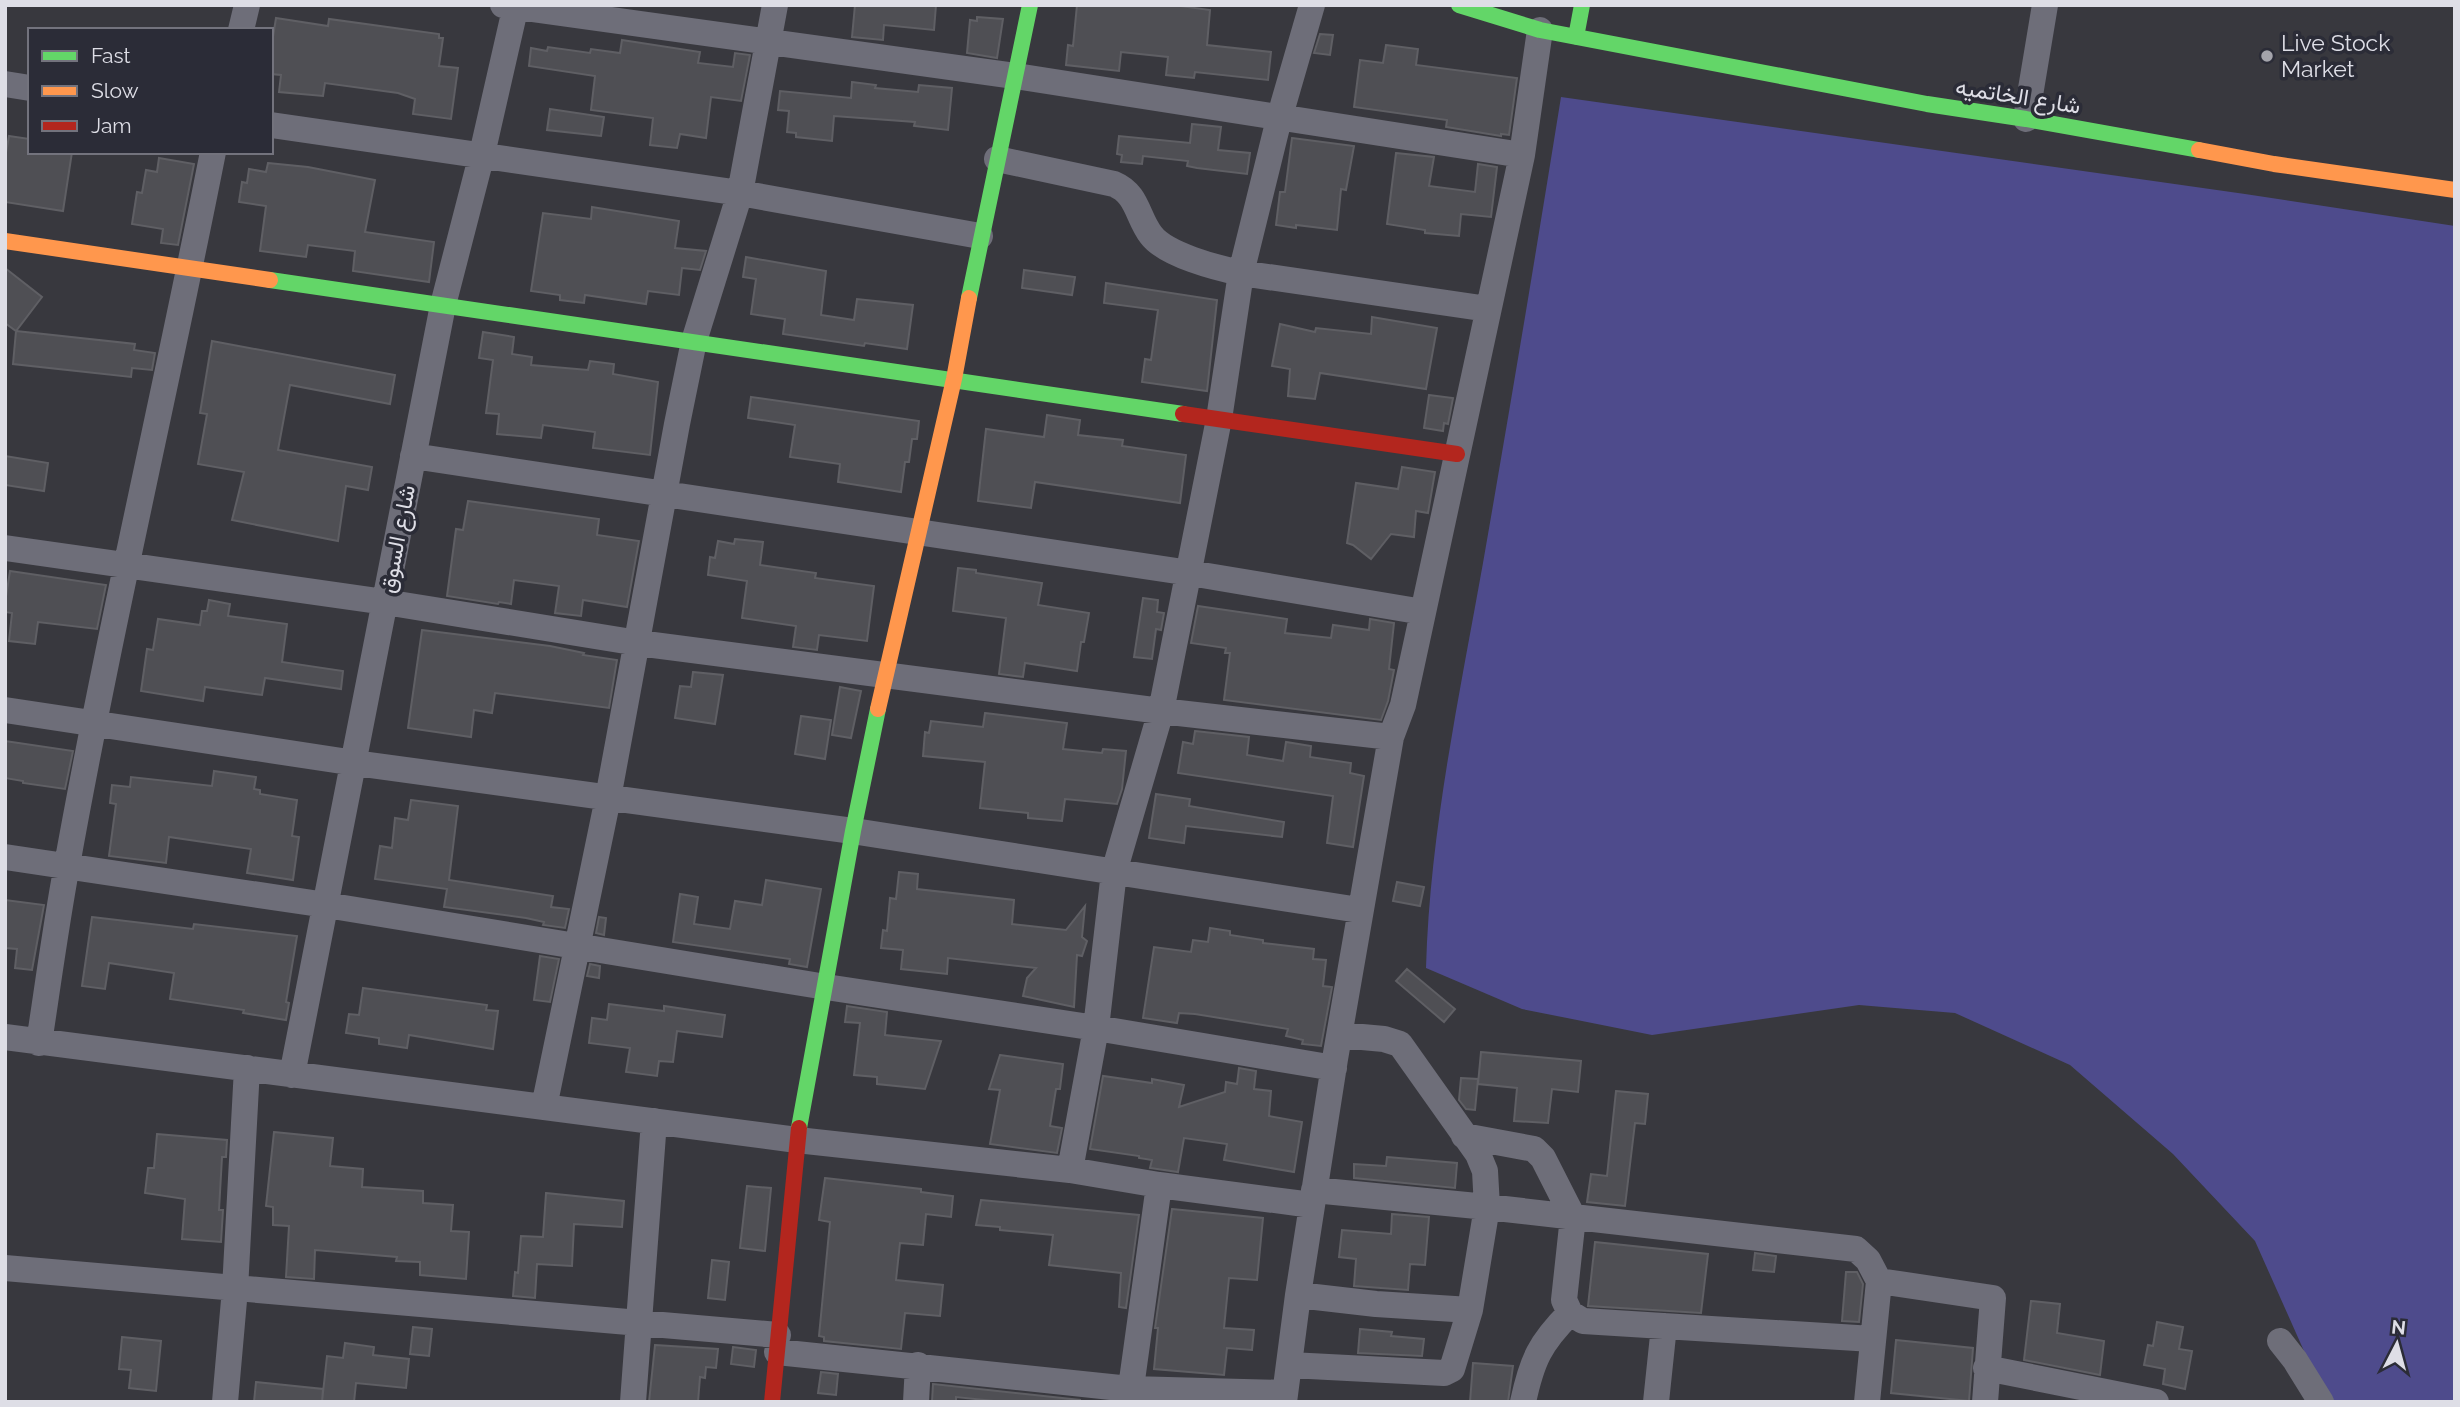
<svg xmlns="http://www.w3.org/2000/svg" width="2460" height="1407" viewBox="0 0 2460 1407" font-family="Raleway,Vazirmatn,sans-serif">
<style>
.green{fill:#4e4b8c}
.building{fill:#4f4f54;stroke:#5f5f64;stroke-width:2}
.lines{fill:none;stroke-linecap:round;stroke-linejoin:round}
.street{stroke:#6e6e79;stroke-width:26}
.fast{stroke:#63d668;stroke-width:16}
.slow{stroke:#ff974d;stroke-width:16}
.jam{stroke:#b3261e;stroke-width:16}
.poi-dot{fill:#a4a4ab;stroke:#2b2c37;stroke-width:2.5}
.labels{text-anchor:middle;stroke-width:7;stroke-linejoin:round;paint-order:stroke}
.poi-label{font-size:23px;fill:#dedee6;stroke:#2b2c37;text-anchor:start}
.street-label{font-size:23px;fill:#dedee6;stroke:#2b2c37}
</style>
<rect width="100%" height="100%" fill="#38383e"/>
<!-- green -->
<path class="green" d="M1561 97 2245 194 2455 226V1402H2333L2304 1351 2255 1241 2173 1154 2070 1065 1955 1013 1859 1005 1652 1035 1522 1009 1426 968C1430 831 1459 698 1483 563 1510 408 1536 253 1561 97Z"/>
<!-- building -->
<path class="building" d="M855 5H936L934 30 884 25 883 40 852 37Z
M1077 5H1173L1210 10 1207 45 1271 52 1268 80 1195 72 1194 78 1166 75 1168 57 1121 52 1119 71 1066 65 1068 45 1073 46Z
M977 17 1003 19 997 58 967 53 970 20 977 21Z
M276 18 328 26 329 19 439 34V38H443L439 66 458 68 451 119 413 114 415 99 398 93 325 83 323 96 279 92 281 75 271 74V49Z
M1320 34 1333 35 1330 55 1314 53Z
M622 40 700 52 698 63 733 67 735 53 750 55 741 101 711 97 706 138 680 134 677 148 650 145 653 118 591 110 595 76 529 66 531 48 547 51 548 47 590 53 591 49 620 53Z
M1386 45 1418 49 1416 65 1517 78 1509 135 1501 134V136L1446 127 1447 120 1354 107 1360 60 1383 63Z
M852 82 876 85 875 88 918 92 919 85 952 88 948 130 914 126 915 122 834 116 832 141 796 137V133L787 132 789 111 778 110 780 91 851 98Z
M550 109 604 117 601 136 547 130Z
M1192 124 1221 127 1218 150 1250 153 1247 174 1197 168 1187 166 1188 161 1143 156 1142 164 1121 162 1122 155 1117 154 1119 136 1190 143Z
M9 136 30 139V152H72L63 211 5 202V158Z
M1292 138 1354 146 1346 190 1341 189 1337 230 1296 225V228L1276 225 1280 192H1285Z
M1396 153 1434 157 1429 186 1475 192 1478 164 1497 167 1491 217 1461 214 1459 236 1425 233V230L1387 224Z
M159 158 194 164 178 245 161 243 163 229 132 224 137 192 142 193 146 170 157 172Z
M268 163 308 167 375 180 365 232 434 242 429 282 353 271 355 251 308 245 306 257 260 251 266 206 239 202 242 182 247 183 249 169 266 172Z
M592 207 679 221 675 248 706 251 700 270 682 268 679 295 648 291 646 304 585 295 584 303 560 300V295L531 291 543 213 591 219Z
M746 257 826 271 821 315 854 320 857 299 913 305 907 349 865 343 864 346 783 334 785 319 751 314 756 279 743 277Z
M5 268 42 297 16 331 5 323Z
M1024 270 1075 277 1072 295 1022 288Z
M1106 283 1217 300 1207 391 1142 382 1145 359 1151 360 1158 310 1104 303Z
M1372 317 1437 328 1426 389 1320 373 1315 399 1288 396 1290 369 1272 366 1280 324 1315 332 1316 328 1371 334Z
M16 331 135 344 134 350 155 353 152 370 132 368 131 377 13 364Z
M483 332 514 337 512 354 532 357 531 365 588 370 590 361 614 364 613 374 658 382 650 455 593 448 595 432 543 425 541 438 497 434 499 414 486 413 493 360 479 358Z
M212 341 395 375 390 404 290 385 278 450 372 467 368 490 346 486 338 541 232 520 244 472 198 464 207 414 200 413Z
M1429 395 1453 398 1448 424 1444 423 1443 431 1424 428Z
M751 397 919 421 917 439H912L909 462H905L901 492 838 482 840 464 790 457 795 425 748 418Z
M1047 415 1080 420 1078 435 1123 440 1122 446 1186 455 1180 503 1035 482 1031 508 978 501 986 429 1044 437Z
M5 456 48 463 44 491 5 485Z
M1402 467 1435 472 1428 513 1416 511 1414 537 1391 534 1371 559 1353 545 1347 543 1356 483 1398 489Z
M468 501 599 519 597 535 639 541 627 607 583 600 581 616 555 613 559 586 514 580 511 604 499 602 498 604 447 596 456 529 463 530Z
M735 539 763 542 760 565 816 573 815 578 874 586 867 641 819 635 817 650 793 647 796 626 742 618 747 581 708 575 710 557 715 558 718 541 734 544Z
M958 568 976 570V573L1042 583 1038 605 1089 613 1084 642H1081L1077 671 1025 663 1023 677 999 674 1006 618 953 611Z
M10 571 106 585 97 629 38 622 35 644 9 641 12 613 5 612V603Z
M1143 598 1158 600 1157 612 1164 613 1161 630 1156 629 1152 659 1134 657Z
M209 600 230 604 228 616 287 624 282 662 343 671 341 689 265 678 262 695 205 687 203 701 141 691 147 649 153 650 158 619 200 625 202 611H207Z
M1198 606 1287 619 1285 633 1331 638 1333 625 1369 630 1370 619 1394 623 1389 669 1394 670 1388 701 1381 720 1224 700 1230 653H1225L1226 648 1191 643Z
M422 630 550 646 584 653 583 655 617 660 609 708 495 693 492 713 474 710 471 737 408 728Z
M693 672 723 675 715 724 675 718 680 686 691 687Z
M840 687 861 691 851 738 832 735Z
M985 713 1067 723 1063 749 1102 753 1103 749 1126 751 1122 789 1117 804 1065 799 1062 821 1028 818V813L980 808 985 762 923 756 925 732 929 733 931 721 983 727Z
M801 716 831 720 825 759 795 754Z
M1195 731 1249 737 1247 755 1283 761 1286 742 1311 746 1310 757 1351 763 1350 773 1364 776 1353 847 1327 843 1333 796 1178 773 1183 742 1193 744Z
M5 741 73 751 65 789 23 783V781L5 778Z
M214 771 256 777 254 789 260 790V794L297 800 292 836 299 837 293 880 247 873 251 849 169 837 166 863 109 856 116 804 110 803 112 785 130 787 131 777 212 786Z
M1156 794 1190 799 1189 806 1284 822 1282 837 1186 826 1184 843 1149 838Z
M411 800 458 806 449 880 553 896 551 907 569 909 565 928 543 925 544 922 526 918 444 907 447 889 375 879 380 846 392 848 395 818 408 820Z
M899 872 918 874 917 889 1014 900 1012 924 1066 930 1085 906 1082 937 1087 941 1082 956 1077 955 1074 1007 1023 996 1027 978 1036 968 948 958 947 974 901 969 903 950 881 948 883 930 887 931 890 898 896 899Z
M766 880 821 889 807 967 789 964 790 959 673 942 680 894 698 897 694 924 730 929 735 901 762 905Z
M1397 882 1424 887 1420 906 1393 901Z
M5 900 44 905 32 970 15 968 17 949 5 948Z
M92 917 193 929 194 924 297 936 286 1002 289 1003 286 1020 243 1013 244 1010 170 999 174 973 109 963 105 989 82 986Z
M599 917 606 918 604 935 596 933Z
M1210 928 1230 931V935L1263 940V943L1314 949 1313 959 1326 960 1323 986 1332 987 1321 1046 1302 1044 1303 1040 1286 1036 1288 1029 1195 1014 1179 1013 1177 1023 1143 1018 1154 947 1191 952 1193 940 1208 942Z
M540 956 559 959 550 1002 534 1000Z
M590 964 600 966 599 978 587 976Z
M1407 969 1455 1009 1444 1022 1396 981Z
M363 988 487 1005 486 1010 498 1011 493 1049 409 1035 407 1048 379 1044V1038L346 1033 349 1014 359 1015Z
M609 1004 664 1011V1006L725 1015 722 1037 677 1031 673 1062 659 1061 657 1076 626 1072 630 1048 589 1043 592 1018 607 1020Z
M847 1006 887 1012 885 1035 941 1041 925 1089 877 1084V1077L854 1075 860 1023 845 1022Z
M1481 1052 1581 1061 1578 1092 1552 1089 1548 1123 1514 1121 1517 1088 1478 1084Z
M1000 1055 1063 1064 1060 1089H1056L1050 1126 1062 1128 1057 1153 990 1144 1000 1090 989 1089Z
M1239 1068 1256 1071 1254 1089 1271 1091 1269 1116 1302 1122 1294 1172 1224 1160 1227 1144 1184 1138 1178 1172 1150 1168 1152 1160 1139 1158V1156L1090 1149 1103 1076 1152 1083V1079L1184 1085 1179 1107 1225 1092 1226 1082 1237 1084Z
M1461 1078 1478 1079 1475 1110 1466 1109 1459 1100Z
M1616 1091 1648 1094 1645 1124 1635 1123 1625 1206 1587 1202 1591 1174 1607 1176Z
M274 1132 333 1138 330 1166 363 1169 362 1187 423 1191V1203L453 1205 451 1231 469 1232 466 1279 420 1275V1262L396 1261 397 1257 315 1250 314 1279 286 1277 289 1226 273 1225V1207L266 1206Z
M157 1134 227 1140 226 1157H222L219 1210H223L221 1242 182 1239 185 1199 145 1193 148 1168H154Z
M1387 1157 1457 1163 1455 1188 1354 1178V1164L1386 1166Z
M825 1178 921 1189V1192L953 1196 951 1217 926 1214 923 1245 900 1243 896 1280 943 1285 940 1316 905 1313 901 1349 824 1341V1337L819 1336 830 1222 819 1220Z
M747 1186 771 1188 765 1251 740 1248Z
M546 1193 624 1201 622 1227 574 1224 572 1266 537 1264 535 1298 513 1296 515 1272 518 1273 521 1236 543 1237Z
M981 1200 1139 1215 1126 1308 1119 1307 1121 1273 1049 1265 1053 1235 1000 1230V1227L976 1225Z
M1172 1209 1263 1218 1257 1280 1229 1278 1224 1328 1254 1330 1252 1350 1227 1348 1224 1375 1154 1369 1158 1328H1155Z
M1392 1214 1429 1217 1425 1265 1410 1264 1408 1290 1354 1286 1356 1259 1339 1257 1342 1230 1391 1234Z
M1595 1242 1708 1254 1701 1313 1588 1306Z
M1755 1253 1776 1256 1774 1272 1753 1270Z
M712 1260 729 1262 725 1300 708 1298Z
M1846 1272H1857L1863 1284 1859 1322 1842 1321Z
M2031 1301 2060 1304 2057 1333 2104 1341 2100 1375 2024 1360Z
M2157 1322 2183 1327 2179 1349 2192 1351 2185 1389 2163 1384 2165 1369 2144 1365 2148 1345 2153 1346Z
M413 1327 432 1329 429 1356 410 1354Z
M1360 1329 1392 1332 1391 1336 1424 1339 1422 1356 1358 1353Z
M122 1337 161 1341 156 1391 129 1388 131 1370 119 1369Z
M1896 1340 1973 1348 1969 1401 1891 1393Z
M345 1343 374 1347 373 1355 409 1359 406 1388 356 1383 354 1402H322L327 1356 343 1358Z
M655 1345 718 1349 716 1368 706 1367 705 1378 700 1377 698 1402H649Z
M733 1347 756 1350 754 1367 731 1364Z
M1473 1363 1513 1366 1508 1402H1470Z
M821 1372 838 1374 836 1395 818 1393Z
M256 1382 323 1389 322 1402H254Z
M933 1384 1080 1400V1402H1004L956 1397V1402H932Z"/>
<g class="lines">
<!-- street -->
<path class="street" d="M503 5 1015 76 1522 155
M241 30 247 5
M5 84 30 88
M2026 119 2045 5
M271 125 740 193 980 236
M997 159 1114 184C1138 194 1137 217 1151 235 1166 255 1217 268 1241 273L1488 309
M413 456 1190 573 1423 612
M5 548 385 602 638 643 1161 711 1391 737
M5 710 355 763 853 831 1359 910
M5 857 326 905 826 987 1096 1028 1334 1068
M5 1037 797 1140 1070 1170 1159 1185 1312 1205
M39 1043C48 984 56 924 67 865 110 626 166 390 213 152
M292 1075 443 305 482 154 516 5
M544 1107 608 798 677 424 694 341 740 193 775 5
M1464 1136 1534 1149 1543 1158 1573 1217 1564 1300 1570 1313 1583 1321 1873 1339
M1070 1170 1096 1028 1114 872 1161 711 1219 419 1241 273 1279 119 1312 5
M1314 1190 1487 1207 1856 1249 1868 1260 1879 1281 1867 1402
M5 1268 778 1335
M1879 1281 1993 1298 1985 1402
M1298 1295 1376 1304 1470 1310
M2280 1341 2295 1360 2321 1402
M777 1352 1130 1389 1285 1393
M1290 1365 1444 1373 1452 1369 1470 1310 1487 1207 1485 1171 1478 1154 1400 1044 1384 1039 1340 1035
M1986 1368 2156 1402
M225 1402 235 1289 247 1068
M633 1402 654 1121
M916 1402 918 1365
M1129 1402 1159 1185
M1284 1402 1298 1295 1335 1059 1391 737 1403 705 1522 155 1540 30
M1523 1402C1532 1360 1540 1343 1570 1313
M1656 1402 1664 1326"/>
<!-- fast -->
<path class="fast" d="M1459 5 1540 30 1927 104 2026 119 2199 150
M1576 37 1582 5
M270 280 1183 414
M969 298 1030 5
M799 1128 853 831 878 709"/>
<!-- slow -->
<path class="slow" d="M2199 150 2274 164 2455 190
M5 241 270 280
M878 709 954 379 969 298"/>
<!-- jam -->
<path class="jam" d="M1183 414 1457 454
M772 1402 799 1128"/>
</g>
<!-- markers -->
<circle class="poi-dot" cx="2267" cy="56" r="7"/>
<g class="labels">
<!-- poi labels -->
<g class="poi-label">
<text x="2281" y="51">Live Stock<tspan x="2281" dy="26">Market</tspan></text>
</g>
<!-- street labels -->
<g class="street-label">
<text transform="translate(2018 96) rotate(9)" y="8">شارع الخاتميه</text>
<text transform="translate(397 539) rotate(-79)" y="8">شارع السوق</text>
</g>
</g>
<!-- border -->
<rect width="2460" height="1407" fill="none" stroke="#dedee6" stroke-width="14"/>
<!-- legend -->
<rect x="28" y="28" width="245" height="126" fill="#2b2c37" stroke="#73737d" stroke-width="2"/>
<rect x="42" y="51" width="35" height="10" fill="#63d668" stroke="#73737d" stroke-width="2"/>
<text x="91" y="63" font-size="21" fill="#dedee6">Fast</text>
<rect x="42" y="86" width="35" height="10" fill="#ff974d" stroke="#73737d" stroke-width="2"/>
<text x="91" y="98" font-size="21" fill="#dedee6">Slow</text>
<rect x="42" y="121" width="35" height="10" fill="#b3261e" stroke="#73737d" stroke-width="2"/>
<text x="91" y="133" font-size="21" fill="#dedee6">Jam</text>
<!-- north arrow -->
<g transform="translate(2397 1344) rotate(6)" stroke="#2b2c37" stroke-width="5" paint-order="stroke">
<path d="M0-5L12 26L0 18L-12 26Z" fill="#dedee6"/>
<text y="-10" font-size="19" font-weight="bold" text-anchor="middle" fill="#dedee6">N</text>
</g>
</svg>
